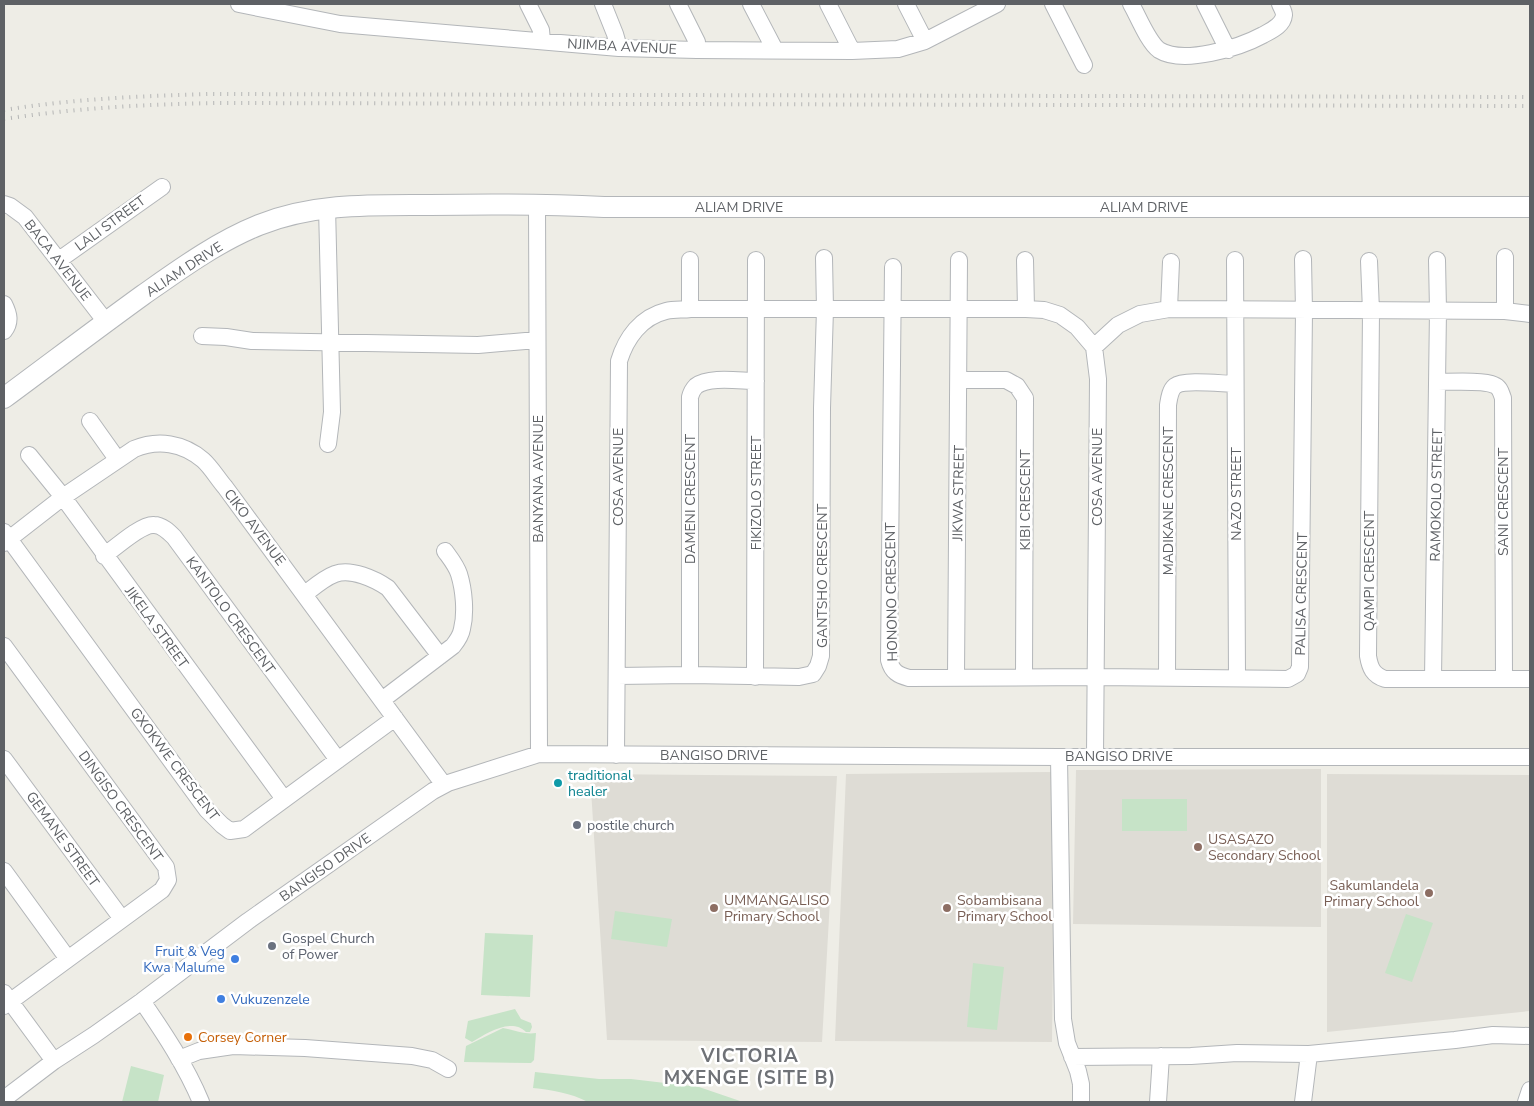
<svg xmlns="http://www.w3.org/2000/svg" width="1534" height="1106" viewBox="0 0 1534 1106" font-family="'Nunito Sans',sans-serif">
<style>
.education{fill:#dedcd5}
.green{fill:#c6e3c7}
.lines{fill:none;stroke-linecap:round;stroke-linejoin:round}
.minor-casing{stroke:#b3b6b9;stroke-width:18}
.tertiary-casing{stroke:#b3b6b9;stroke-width:22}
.minor{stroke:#fff;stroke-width:16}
.tertiary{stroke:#fff;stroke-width:20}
.rail{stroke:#b4b5b5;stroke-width:4;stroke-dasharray:1 6;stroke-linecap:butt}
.culture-dot{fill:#0f9aa8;stroke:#fff;stroke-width:2}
.worship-dot{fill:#6b7280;stroke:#fff;stroke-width:2}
.education-dot{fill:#8d6e63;stroke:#fff;stroke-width:2}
.shop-dot{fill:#3f7fe0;stroke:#fff;stroke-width:2}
.food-dot{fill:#e8710a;stroke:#fff;stroke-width:2}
.labels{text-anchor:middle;stroke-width:5;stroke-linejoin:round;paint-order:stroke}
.street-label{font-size:14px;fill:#5e6165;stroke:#fff}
.culture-label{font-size:14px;fill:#0d838f;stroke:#fff;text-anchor:start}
.worship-label{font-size:14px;fill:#5b616d;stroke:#fff;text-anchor:start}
.education-label{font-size:14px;fill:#785e54;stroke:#fff;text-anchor:start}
.shop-label{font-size:14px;fill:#366cbe;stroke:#fff;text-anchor:end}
.food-label{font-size:14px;fill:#c56008;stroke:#fff;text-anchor:start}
.district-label{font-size:19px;font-weight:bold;letter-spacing:1px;fill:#6f7277;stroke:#fff}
</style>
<rect width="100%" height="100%" fill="#eeede6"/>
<!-- education -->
<path class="education" d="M1321 769V927L1073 924 1076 770Z
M1055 772 1052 1042 835 1041 846 774Z
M590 774 837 776 822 1042 607 1040Z
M1327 774 1530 775V1011L1327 1032Z"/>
<!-- green -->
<path class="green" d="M1122 799H1187V831H1122Z
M615 911 672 919 667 947 611 939Z
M1406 914 1433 923 1412 982 1385 973Z
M485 933 533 935 530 997 481 995Z
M973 963 1004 967 997 1030 967 1027Z
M515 1009 521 1019 531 1023 532 1027 530 1032H526C511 1017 486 1034 472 1042L465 1038 468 1021Z
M503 1028C515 1030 525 1035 536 1033L534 1060 531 1063 464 1062 466 1046Z
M131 1066 164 1075 158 1102H122Z
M535 1072 599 1079H631L699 1087 743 1102H588C571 1093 552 1090 533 1088Z"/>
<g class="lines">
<!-- minor casing -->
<g class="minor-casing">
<path id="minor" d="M239 4 340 24 619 48 697 50 852 51 898 49 925 41 997 4
M528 4 541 30 542 41
M603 4 615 34 619 48
M678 4 697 42V50
M751 4 775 50
M828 4 852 51
M906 4 925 41
M1053 4 1084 65
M1131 4C1138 16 1148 42 1159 50 1183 65 1239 48 1263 35 1270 31 1283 26 1284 15 1284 11 1281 7 1280 4
M1205 4 1228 50
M537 203 539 754
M4 204 10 206 25 217 106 322
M327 207 332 412 328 444
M59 260 162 187
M690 260V309
M1025 260 1026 309
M1235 260 1237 678
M1369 261 1371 311 1368 656C1370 668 1373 675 1385 679H1530
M893 267 889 660C892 672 898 675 909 678L1096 677 1288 679 1297 674 1300 667 1304 311 1303 259
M4 304C9 314 11 322 4 331
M1169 309 1171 262
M1505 311V257
M202 336 226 337 252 341 478 345 537 340
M1094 347 1118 325 1140 314 1169 309 1505 311 1530 314
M959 380H1006L1017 386 1025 398 1024 677
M1437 382C1449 382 1484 380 1494 385 1500 387 1501 393 1503 398L1504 679
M90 421 117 459
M29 455 63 497 284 799
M4 532 207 810 222 825 230 831 244 829 395 718
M4 543 63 497 134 449C158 439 183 443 203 460 211 467 218 479 225 487L444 785
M104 556C115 548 141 524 154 525 162 525 169 532 174 537L338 760
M305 594C314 587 324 578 335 574 351 568 375 579 388 588L440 656
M4 646 166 867 168 880 162 890 4 1006
M690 675V397C691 393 693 389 696 386 709 376 740 381 756 381
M617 676 690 675 799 677 813 674 818 666 821 656 822 408 825 309 824 258
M956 676 959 260
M755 677 756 260
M1167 678 1168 405C1169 399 1170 390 1175 386 1184 379 1223 384 1235 384
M1433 679 1438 310 1437 260
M382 700 453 646C457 641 461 635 462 629 466 613 464 590 459 574 456 565 450 558 445 551
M616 755 619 361C626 338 641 317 666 311 674 309 683 310 690 309H1026L1044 310 1060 315 1077 327 1094 347 1098 379 1095 756
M1059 757 1063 1019 1067 1043 1078 1071 1081 1084V1102
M4 759 122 919
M4 871 68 959
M4 993 54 1061
M142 1001C164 1033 186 1066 201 1102
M1072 1057 1191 1056 1237 1053 1309 1054 1455 1040 1493 1035 1530 1036
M179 1059 199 1051 233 1046 305 1048 412 1056 432 1060 448 1069
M4 1099 54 1061 94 1035 142 1001 248 921 433 791 448 783 539 754 1059 757H1530
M1158 1102 1161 1056
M1303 1102 1309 1054
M1526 1102 1530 1090"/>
</g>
<!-- tertiary casing -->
<g class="tertiary-casing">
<path id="tertiary" d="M4 398C50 364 96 329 143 295 180 269 217 242 259 225 314 203 372 205 430 205 488 204 546 204 604 207H1530"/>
</g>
<!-- minor -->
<use href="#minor" class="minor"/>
<!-- tertiary -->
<use href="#tertiary" class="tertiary"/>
<!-- rail -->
<path class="rail" d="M4 110C72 99 141 96 210 94L1530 97
M4 119C76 108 148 104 221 103L1530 106"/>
</g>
<!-- markers -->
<circle class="culture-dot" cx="558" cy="783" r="5"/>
<g class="worship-dot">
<circle cx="577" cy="825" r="5"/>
<circle cx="272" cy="946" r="5"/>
</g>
<g class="education-dot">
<circle cx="1198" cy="847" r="5"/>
<circle cx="1429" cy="893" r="5"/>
<circle cx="714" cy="908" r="5"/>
<circle cx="947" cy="908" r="5"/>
</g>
<g class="shop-dot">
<circle cx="235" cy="959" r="5"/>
<circle cx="221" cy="999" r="5"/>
</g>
<circle class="food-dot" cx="188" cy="1037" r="5"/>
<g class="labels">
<!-- street labels -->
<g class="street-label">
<text transform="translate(622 46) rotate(3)" y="5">NJIMBA AVENUE</text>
<text x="739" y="212">ALIAM DRIVE</text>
<text x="1144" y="212">ALIAM DRIVE</text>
<text transform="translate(110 223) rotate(-36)" y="5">LALI STREET</text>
<text transform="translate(58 260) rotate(52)" y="5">BACA AVENUE</text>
<text transform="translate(184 269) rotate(-33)" y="5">ALIAM DRIVE</text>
<text transform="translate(618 477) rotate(-90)" y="5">COSA AVENUE</text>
<text transform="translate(1097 477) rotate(-90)" y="5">COSA AVENUE</text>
<text transform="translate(538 479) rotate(-90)" y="5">BANYANA AVENUE</text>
<text transform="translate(756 493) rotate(-90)" y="5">FIKIZOLO STREET</text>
<text transform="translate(958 493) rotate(-89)" y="5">JIKWA STREET</text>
<text transform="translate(1236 494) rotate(-90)" y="5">NAZO STREET</text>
<text transform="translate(1436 495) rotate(-89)" y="5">RAMOKOLO STREET</text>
<text transform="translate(690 499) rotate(-90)" y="5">DAMENI CRESCENT</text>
<text transform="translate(1025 500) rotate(-90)" y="5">KIBI CRESCENT</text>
<text transform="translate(1168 501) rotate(-90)" y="5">MADIKANE CRESCENT</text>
<text transform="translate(1503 502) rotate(-90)" y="5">SANI CRESCENT</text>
<text transform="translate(255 527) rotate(53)" y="5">CIKO AVENUE</text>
<text transform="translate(1369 571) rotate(-90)" y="5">QAMPI CRESCENT</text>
<text transform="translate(822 576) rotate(-90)" y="5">GANTSHO CRESCENT</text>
<text transform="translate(891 592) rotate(-91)" y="5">HONONO CRESCENT</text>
<text transform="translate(1301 594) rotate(-89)" y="5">PALISA CRESCENT</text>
<text transform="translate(231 615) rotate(54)" y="5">KANTOLO CRESCENT</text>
<text transform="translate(157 627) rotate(54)" y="5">JIKELA STREET</text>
<text x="714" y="760">BANGISO DRIVE</text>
<text x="1119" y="761">BANGISO DRIVE</text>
<text transform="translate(175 764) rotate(53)" y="5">GXOKWE CRESCENT</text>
<text transform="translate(121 806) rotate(54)" y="5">DINGISO CRESCENT</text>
<text transform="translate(63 839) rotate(54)" y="5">GEMANE STREET</text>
<text transform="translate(325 867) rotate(-35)" y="5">BANGISO DRIVE</text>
</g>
<!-- culture labels -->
<g class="culture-label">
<text x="568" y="780">traditional<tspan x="568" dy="16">healer</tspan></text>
</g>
<!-- worship labels -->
<g class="worship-label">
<text x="587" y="830">postile church</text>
<text x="282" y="943">Gospel Church<tspan x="282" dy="16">of Power</tspan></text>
</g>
<!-- education labels -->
<g class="education-label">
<text x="1208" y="844">USASAZO<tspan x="1208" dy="16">Secondary School</tspan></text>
<text x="1419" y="890" text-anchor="end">Sakumlandela<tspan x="1419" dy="16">Primary School</tspan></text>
<text x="724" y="905">UMMANGALISO<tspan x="724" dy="16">Primary School</tspan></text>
<text x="957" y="905">Sobambisana<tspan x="957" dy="16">Primary School</tspan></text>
</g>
<!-- shop labels -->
<g class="shop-label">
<text x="225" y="956">Fruit &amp; Veg<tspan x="225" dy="16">Kwa Malume</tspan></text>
<text x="231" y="1004" text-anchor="start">Vukuzenzele</text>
</g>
<!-- food labels -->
<g class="food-label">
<text x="198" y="1042">Corsey Corner</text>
</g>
<!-- district labels -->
<g class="district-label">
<text x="750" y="1062">VICTORIA<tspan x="750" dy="22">MXENGE (SITE B)</tspan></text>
</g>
</g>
<!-- border -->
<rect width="1534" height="1106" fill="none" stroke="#5e6165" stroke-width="10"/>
</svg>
